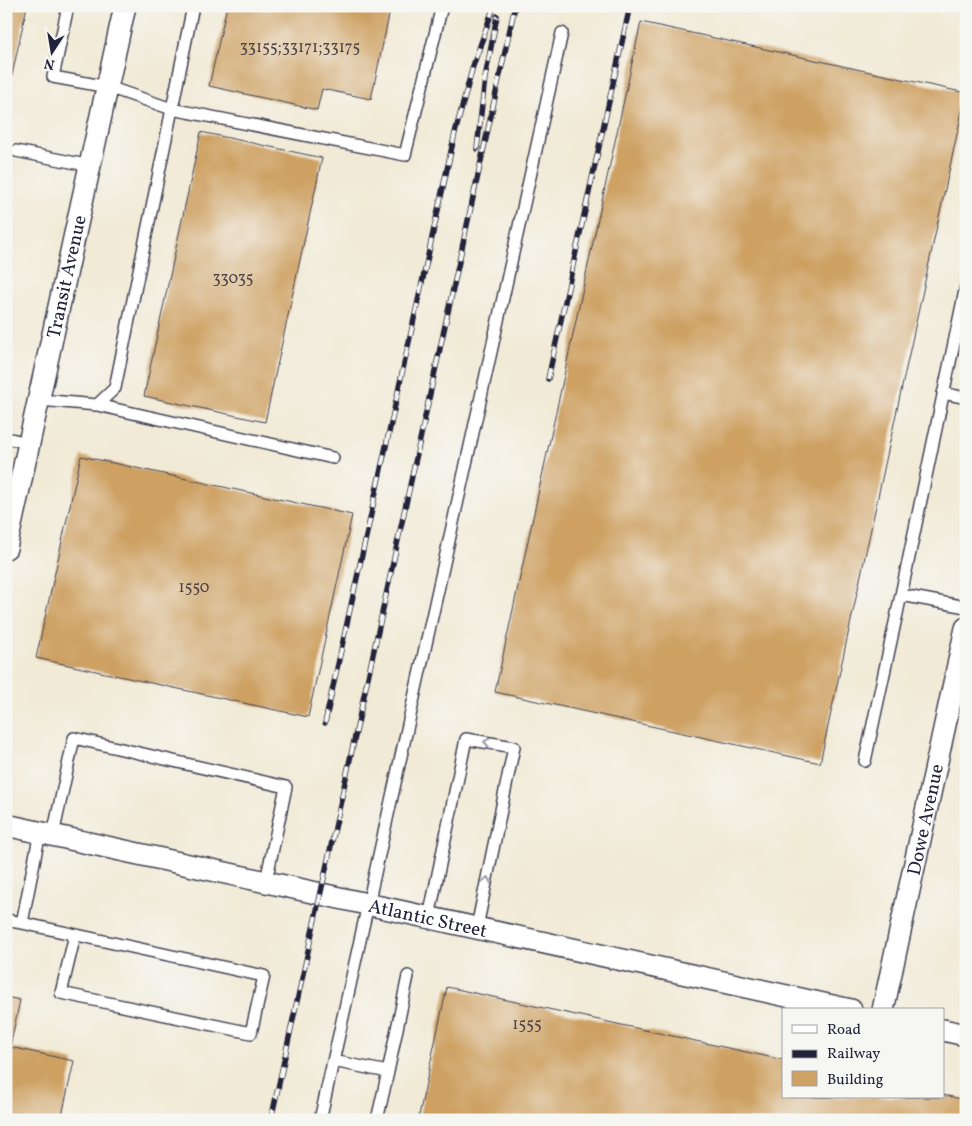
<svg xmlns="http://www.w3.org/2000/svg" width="972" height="1126" viewBox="0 0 972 1126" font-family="Vollkorn,serif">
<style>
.building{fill:#cea164}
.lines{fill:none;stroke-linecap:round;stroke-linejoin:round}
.service-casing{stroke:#414052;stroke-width:14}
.minor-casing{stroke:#414052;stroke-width:24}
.service{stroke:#fff;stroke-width:11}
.minor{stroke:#fff;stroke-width:21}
.rail-casing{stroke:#22223b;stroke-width:5.5}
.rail{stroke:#f6f6f2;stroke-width:4;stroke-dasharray:11;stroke-linecap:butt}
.oneway{stroke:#9c9ca7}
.labels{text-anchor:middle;stroke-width:4;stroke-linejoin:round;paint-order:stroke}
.number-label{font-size:16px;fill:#4d4245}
.street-label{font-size:19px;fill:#22223b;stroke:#f6f6f2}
</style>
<rect width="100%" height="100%" fill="#f6f6f2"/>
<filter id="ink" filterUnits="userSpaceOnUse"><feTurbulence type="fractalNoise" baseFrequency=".02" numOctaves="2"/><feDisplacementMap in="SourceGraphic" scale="10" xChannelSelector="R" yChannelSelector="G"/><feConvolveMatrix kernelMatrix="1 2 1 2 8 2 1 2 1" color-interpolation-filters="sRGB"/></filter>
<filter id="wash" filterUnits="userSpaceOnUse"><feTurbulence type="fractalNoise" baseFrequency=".0096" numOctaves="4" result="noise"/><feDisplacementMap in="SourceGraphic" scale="20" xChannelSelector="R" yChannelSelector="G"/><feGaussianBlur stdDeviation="1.12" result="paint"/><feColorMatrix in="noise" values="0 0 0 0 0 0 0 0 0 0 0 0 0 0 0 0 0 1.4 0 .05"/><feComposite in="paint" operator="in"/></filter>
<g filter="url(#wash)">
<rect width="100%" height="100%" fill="#f1ead6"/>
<g id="blocks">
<!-- building -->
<path class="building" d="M6 6H27L7 98 6 97Z
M227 6H391L371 99 322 89 317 110 209 86Z
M641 22 966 93 820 763 495 692Z
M201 132 322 158 265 422 144 396Z
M81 456 352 515 308 717 36 658Z
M447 987 783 1060V1097H943V1095L966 1100V1120H418Z
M6 997 20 1000 10 1047 74 1061 61 1120H6Z"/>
</g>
</g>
<g filter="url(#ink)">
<use href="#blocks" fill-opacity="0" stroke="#414052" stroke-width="1"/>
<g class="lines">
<!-- service casing -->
<g class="service-casing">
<path id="service" d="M68 6 53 77 108 87 172 109 405 155 442 6
M16 151 91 166
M966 286 901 595 966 607
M943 393 966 398
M39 400 97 405 333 458
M97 405 115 388 193 6
M6 438 29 443
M865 761 901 595
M53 835 74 738 286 787 266 881
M429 917 466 739 514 747 477 927
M6 920 22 923 40 832
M22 923 264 976 251 1033 61 993 75 935
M333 1061 388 1072 377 1120
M388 1072 408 976
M320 1120 562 33"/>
</g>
<!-- minor casing -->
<g class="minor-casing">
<g id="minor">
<path id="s1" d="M6 548 125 6"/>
<path id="s2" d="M6 825 851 1010"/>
<path id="s3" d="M883 1010 966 628"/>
<path d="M943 1030 966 1035"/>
</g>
</g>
<!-- service -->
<use href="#service" class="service"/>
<!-- minor -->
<use href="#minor" class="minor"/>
<!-- rail casing -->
<g class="rail-casing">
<path id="rail" d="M477 149 485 78 497 16
M548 379 630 6
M325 723 455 133 473 66 494 6
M271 1120 515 6"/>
</g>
<!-- rail -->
<use href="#rail" class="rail"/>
</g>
<!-- one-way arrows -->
<defs><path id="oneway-chevron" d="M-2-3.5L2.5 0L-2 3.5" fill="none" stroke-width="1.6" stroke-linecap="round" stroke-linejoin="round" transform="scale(1.25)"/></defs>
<g class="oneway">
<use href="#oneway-chevron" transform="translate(487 742) rotate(-171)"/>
<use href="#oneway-chevron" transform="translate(487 880) rotate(-78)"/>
</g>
</g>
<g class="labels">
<!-- number labels -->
<g class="number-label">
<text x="300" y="52">33155;33171;33175</text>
<text x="233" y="283">33035</text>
<text x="194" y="592">1550</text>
<text x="527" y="1029">1555</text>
</g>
<!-- street labels -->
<g class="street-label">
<text dy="7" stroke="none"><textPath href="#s1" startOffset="278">Transit Avenue</textPath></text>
<text dy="7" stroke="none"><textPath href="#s3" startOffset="195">Dowe Avenue</textPath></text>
<text dy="7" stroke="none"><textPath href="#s2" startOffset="432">Atlantic Street</textPath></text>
</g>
</g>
<!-- margin -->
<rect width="972" height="1126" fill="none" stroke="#f6f6f2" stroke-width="25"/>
<!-- legend -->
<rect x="782" y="1008" width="162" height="90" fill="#f6f6f2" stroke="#a1a1a9"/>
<rect x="792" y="1025" width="25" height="8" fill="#ffffff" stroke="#a1a1a9"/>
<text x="827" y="1034" font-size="15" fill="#22223b">Road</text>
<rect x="792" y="1050" width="25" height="8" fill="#22223b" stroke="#a1a1a9"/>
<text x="827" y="1058" font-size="15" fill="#22223b">Railway</text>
<rect x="792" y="1071" width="25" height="15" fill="#cea164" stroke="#a1a1a9"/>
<text x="827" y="1084" font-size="15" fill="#22223b">Building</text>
<!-- north arrow -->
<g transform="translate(52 52) rotate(192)" stroke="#f6f6f2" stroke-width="4" paint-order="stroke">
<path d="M0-4L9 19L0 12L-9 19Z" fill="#22223b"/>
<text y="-8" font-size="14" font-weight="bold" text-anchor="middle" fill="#22223b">N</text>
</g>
</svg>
